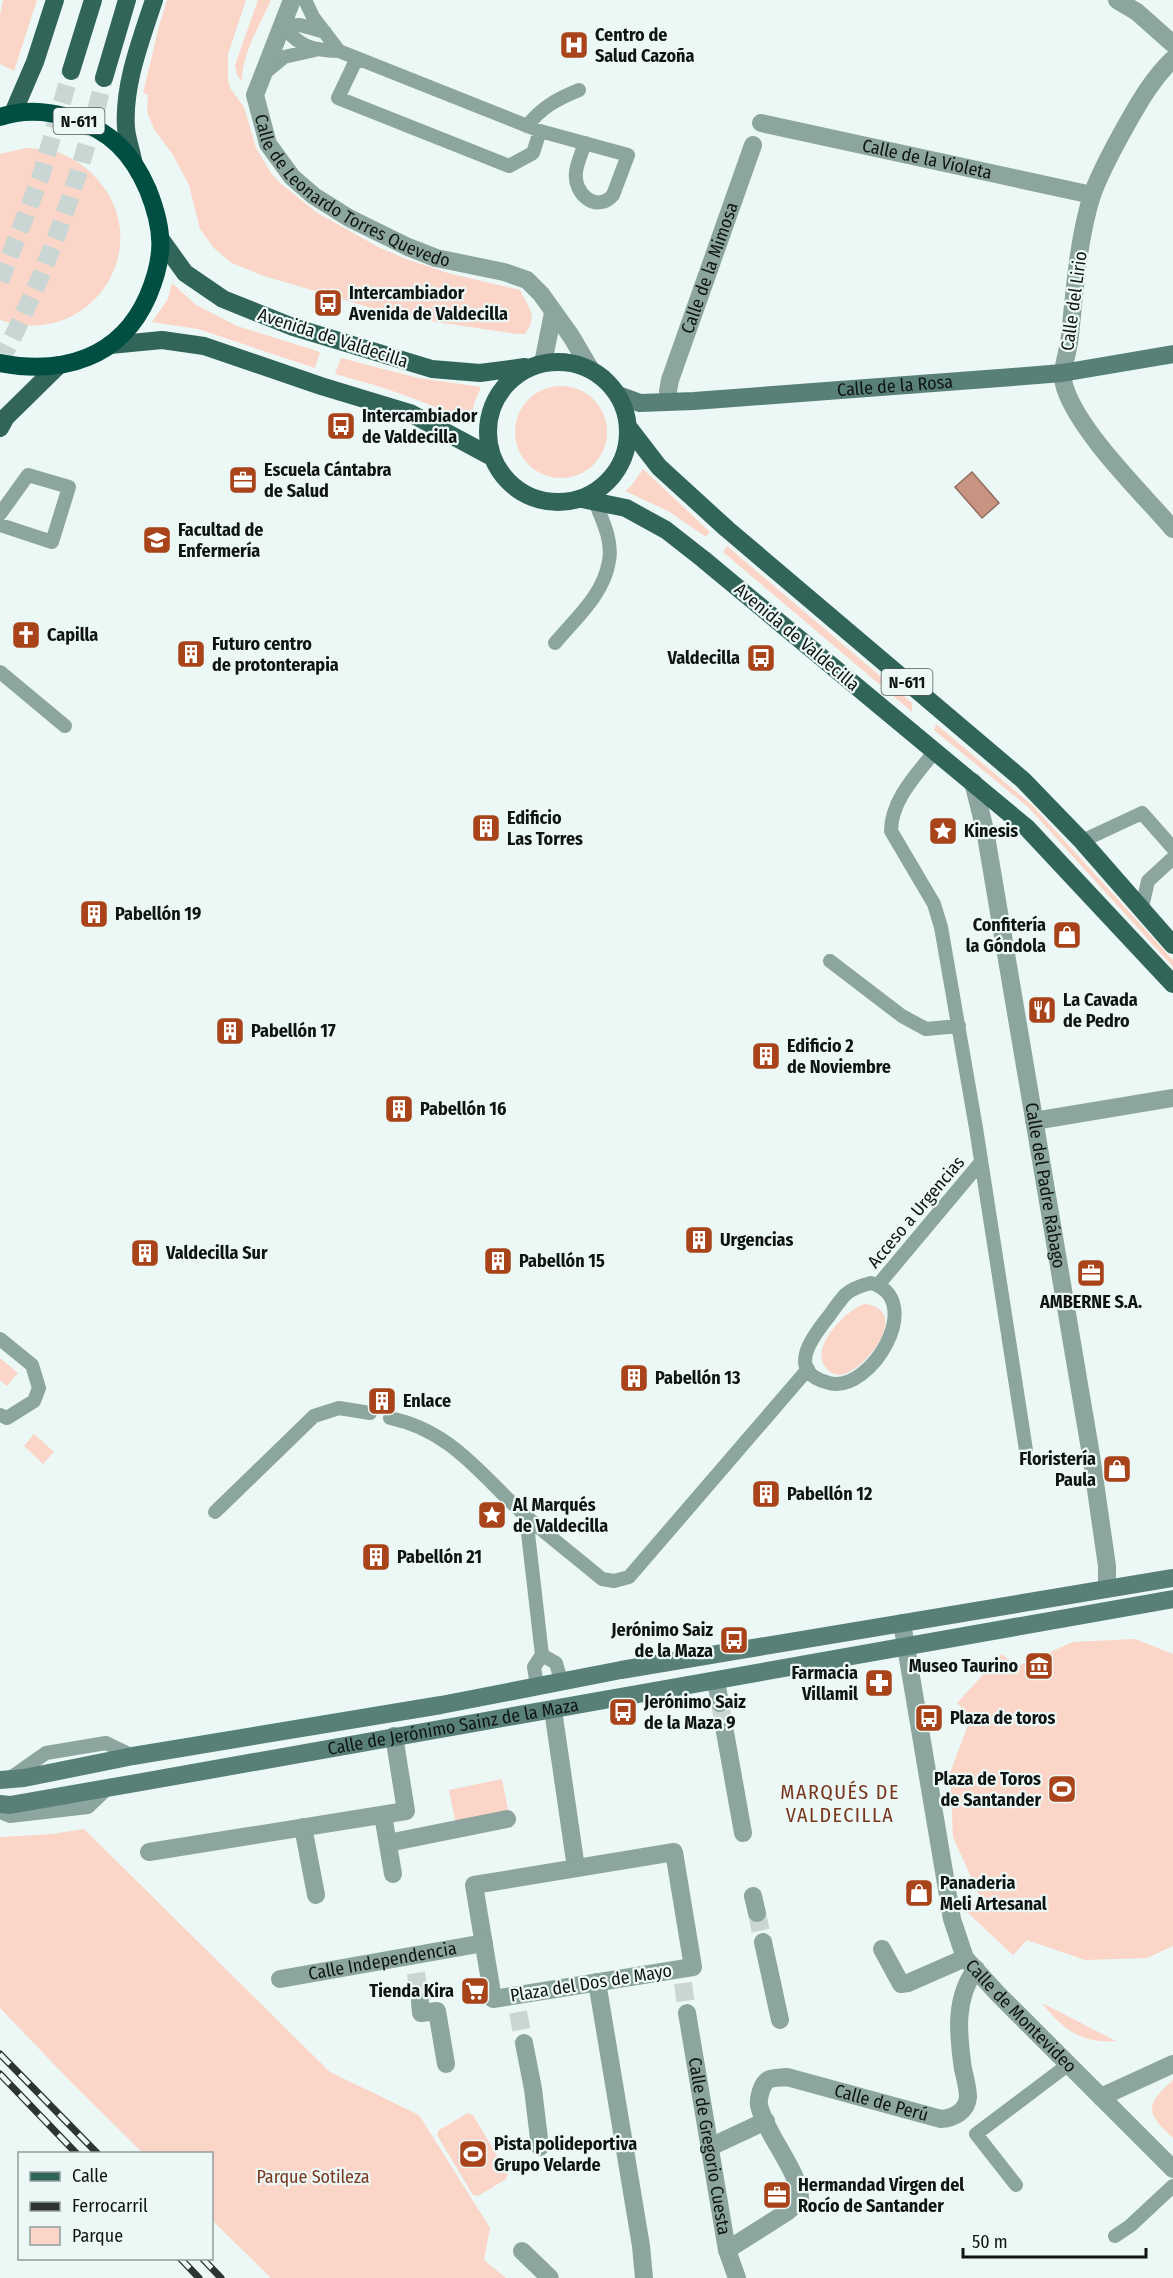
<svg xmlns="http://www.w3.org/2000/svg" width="1173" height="2278" viewBox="0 0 1173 2278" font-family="'Fira Sans Condensed',sans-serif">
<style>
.green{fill:#fbd5c7}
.water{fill:#c89481;stroke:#916e60;stroke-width:1.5}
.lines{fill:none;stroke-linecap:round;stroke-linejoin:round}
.street-tunnel{stroke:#cad6d3;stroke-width:18;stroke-dasharray:18 9;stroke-linecap:butt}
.primary-tunnel{stroke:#cad6d3;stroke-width:18;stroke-dasharray:18 9;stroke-linecap:butt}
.lane{stroke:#8ca69f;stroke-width:14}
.street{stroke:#8ca69f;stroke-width:18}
.secondary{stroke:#588077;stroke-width:18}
.primary{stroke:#31655a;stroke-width:18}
.highway{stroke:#014e42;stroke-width:18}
.rail-casing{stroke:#2e3432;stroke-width:7}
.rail{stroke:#ebf8f5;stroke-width:4.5;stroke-dasharray:14;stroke-linecap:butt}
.labels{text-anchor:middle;stroke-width:4.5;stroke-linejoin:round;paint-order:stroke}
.shield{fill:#ebf8f5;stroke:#525958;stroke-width:1.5}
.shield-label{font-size:16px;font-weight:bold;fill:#101514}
.poi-label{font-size:18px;font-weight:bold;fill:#101514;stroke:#ebf8f5;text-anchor:start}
.street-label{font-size:18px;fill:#101514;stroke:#ebf8f5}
.park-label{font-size:18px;fill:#7a381f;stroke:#ebf8f5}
.neighbourhood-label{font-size:20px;letter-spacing:1.5px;fill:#77351c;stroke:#ebf8f5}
</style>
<rect width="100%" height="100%" fill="#ebf8f5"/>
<!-- green -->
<path class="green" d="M3 0H37L14 71 0 64V15Z
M167 0H246L228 54V80L230 88 244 107 256 148 271 173 280 183 316 212 378 247 406 259 448 273 520 290C528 308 539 314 525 334H516L402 317 261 275 232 263 214 248 200 229 189 185 173 155 154 129 147 112 148 95 143 93 159 26Z
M258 0H271C260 25 242 53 242 81L237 75 235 65Z
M26 148C35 149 45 149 53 151 66 154 79 162 89 171 163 237 95 352 0 320V154Z
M172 283 196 305 237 326 320 352 315 368 198 329 152 322 168 299Z
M341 358 418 378 481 387 474 404 471 425C429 401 383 387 335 374Z
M515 432a46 46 0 1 1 92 0a46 46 0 1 1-92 0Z
M643 469 710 532 706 537 668 511 625 491 631 486Z
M727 546 912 703V712L723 552Z
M936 724 1032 805 1173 960V967L1029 808 934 730Z
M864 1304C915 1309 862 1376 838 1375 832 1374 827 1370 824 1365 812 1345 846 1310 864 1304Z
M0 1358 18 1373 7 1386 0 1380Z
M34 1434 54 1452 43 1464 24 1446Z
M1135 1639 1173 1654V1946L1147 1958 1085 1960 1027 1940 1013 1955 967 1912 980 1897 953 1837 950 1773 971 1717 957 1703 1002 1654 1016 1667 1073 1642Z
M502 1779 509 1815 456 1825 449 1790Z
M84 1829 330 2072 419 2115 490 2228 484 2260 506 2278H271L212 2220V2154L143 2153 72 2083 0 2008V1837L52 1834Z
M1043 2004H1044L1116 2041C1083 2044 1063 2030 1043 2004Z
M1173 2080V2138C1147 2113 1143 2107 1173 2080Z
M468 2113 473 2115 508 2174 506 2179 478 2196 473 2195 437 2135 439 2130Z"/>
<!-- water -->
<path class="water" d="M972 472 999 503 982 518 955 487Z"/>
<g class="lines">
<!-- street-tunnel -->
<path class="street-tunnel" d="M720 1703 725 1732
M757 1913 763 1942
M416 1973 420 2002
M683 1983 687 2013
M518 2012 524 2043"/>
<!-- primary-tunnel -->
<path class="primary-tunnel" d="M0 281 40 179 71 71
M0 362C47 273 81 177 104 78"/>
<!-- lane -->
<path class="lane" d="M305 0 313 17 339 51
M282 26C301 47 310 50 339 51L540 131 533 153 509 166 338 98 357 58
M282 26 300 25 325 32
M262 75 284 57 315 50
M527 126C542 107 557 99 579 90
M540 131 628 155 613 195C596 214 573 193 576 172 577 163 582 152 585 143
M0 514 28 475 69 487 52 542 0 525
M555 643C576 618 604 594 609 561 613 541 602 519 595 502
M0 672 65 726
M935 751C917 774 891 800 891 831L934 904 941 927 976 1128 1026 1450
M1082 841 1142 813 1173 848
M1142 907 1148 881 1173 858
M830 961 902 1016 926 1029 959 1026
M871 1283C927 1299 871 1394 829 1383 785 1372 812 1337 829 1316 834 1309 840 1300 846 1294 853 1288 863 1285 871 1283Z
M878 1285 981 1162
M0 1339 32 1365 39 1388 34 1401 7 1418 0 1415
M390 1418C453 1431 482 1477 527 1517 551 1538 577 1558 602 1579L614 1581 629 1577 808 1369
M215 1512 314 1416 339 1408 370 1413
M526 1516 542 1655 534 1667 537 1686
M542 1655 556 1663 561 1681
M9 1779 46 1753 106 1743 133 1756
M0 1812 10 1816 88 1807 108 1788
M1016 2185 976 2134 1069 2064
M1115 2236 1130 2226 1173 2186"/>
<!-- street -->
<g class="street">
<path id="s1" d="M292 0 255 95 268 144 292 177 314 196 349 218 408 247 436 258 504 272 527 280 541 294 571 336 591 370"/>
<path d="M1117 0 1137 12 1173 44"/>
<path d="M1173 59C1154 77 1141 99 1128 122 1115 145 1101 170 1092 195 1078 240 1075 288 1070 335 1069 353 1059 370 1065 388 1080 433 1141 492 1173 529"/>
<path id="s2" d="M761 123 1092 195"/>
<path d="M543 363 553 313"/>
<path id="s3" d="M668 391 670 380 753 145"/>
<path id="s4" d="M973 782 985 830 1091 1455 1107 1566V1588"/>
<path d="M1034 1121 1173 1098"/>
<path id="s5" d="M902 1623 952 1919 965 1958 998 1994 1173 2169"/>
<path d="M716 1681 720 1703"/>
<path d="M553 1710 576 1868"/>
<path d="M725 1732 743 1833"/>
<path d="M383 1815 393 1874"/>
<path d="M303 1827 316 1895"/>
<path d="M388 1843 507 1819"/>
<path d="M149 1852 406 1811 394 1736"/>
<path d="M674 1852 693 1967 493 1999 474 1885Z"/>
<path d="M753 1896 757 1913"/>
<path d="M763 1942 780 2020"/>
<path d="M882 1949 901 1984 908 1983 965 1958"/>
<path id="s6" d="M280 1979 484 1943"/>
<path d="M597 1982 641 2246 644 2278"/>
<path d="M420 2002 421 2013 437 2011 446 2064"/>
<path id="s7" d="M687 2013 727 2250 737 2278"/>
<path d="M524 2043 533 2089 540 2147"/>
<path d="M1101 2097 1173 2064"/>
<path d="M710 2147 766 2121"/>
<path id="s8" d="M727 2250 787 2212 800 2201C802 2174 765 2134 759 2105 758 2098 762 2083 768 2080 773 2077 781 2078 787 2077L941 2119C954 2118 967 2111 968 2097 968 2088 965 2078 963 2069 958 2034 954 1998 976 1969"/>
<path d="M522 2251 550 2278"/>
</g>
<!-- secondary -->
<g class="secondary">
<path id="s9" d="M618 395 640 403 694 401 1013 377 1062 373 1173 354"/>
<path d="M0 1780 24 1778 133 1756 441 1705 621 1670 1173 1578"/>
<path id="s10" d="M0 1804 10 1805 136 1783 1173 1599"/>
</g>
<!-- primary -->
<path class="primary" d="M71 71 93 0
M104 78 127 0
M13 113 35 62 55 0
M133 160C131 150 127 139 126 128 123 85 141 40 154 0
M162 241 185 273 223 299 293 327 432 369 480 373 525 367
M110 345 162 340 204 346 321 386 410 413 492 457
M488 432a70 70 0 1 1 140 0a70 70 0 1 1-140 0Z
M0 428 6 417 59 365
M629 428 659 467 727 529 1023 780 1082 841 1173 945
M582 499 626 508 666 530 703 559 1027 828 1173 984"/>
<!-- highway -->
<path class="highway" d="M0 117C24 109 48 111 71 118 111 131 132 153 148 190 164 230 165 256 148 296 121 358 63 375 0 363"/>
<!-- rail casing -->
<g class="rail-casing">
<path id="rail" d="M0 2054 98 2154
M0 2074 77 2154
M180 2258 199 2278
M202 2258 221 2278"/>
</g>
<!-- rail -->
<use href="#rail" class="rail"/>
</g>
<!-- icons -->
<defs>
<g id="hospital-square" transform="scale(1.5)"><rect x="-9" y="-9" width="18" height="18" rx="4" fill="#a9431a" stroke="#ebf8f5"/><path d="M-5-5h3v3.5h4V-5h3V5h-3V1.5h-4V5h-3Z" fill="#fff"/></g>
<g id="bus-square" transform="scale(1.5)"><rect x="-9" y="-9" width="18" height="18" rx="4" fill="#a9431a" stroke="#ebf8f5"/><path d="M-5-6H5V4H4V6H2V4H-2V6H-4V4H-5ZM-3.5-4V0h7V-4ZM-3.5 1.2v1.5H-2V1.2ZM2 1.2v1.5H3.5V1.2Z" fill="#fff"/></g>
<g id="office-square" transform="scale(1.5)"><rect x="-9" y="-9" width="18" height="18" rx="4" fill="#a9431a" stroke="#ebf8f5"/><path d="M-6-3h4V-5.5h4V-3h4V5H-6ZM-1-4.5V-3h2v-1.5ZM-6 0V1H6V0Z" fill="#fff"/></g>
<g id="university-square" transform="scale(1.5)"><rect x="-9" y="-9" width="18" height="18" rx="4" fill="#a9431a" stroke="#ebf8f5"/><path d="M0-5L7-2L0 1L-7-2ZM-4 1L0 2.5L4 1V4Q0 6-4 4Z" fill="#fff"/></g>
<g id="church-square" transform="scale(1.5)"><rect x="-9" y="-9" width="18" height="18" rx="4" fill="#a9431a" stroke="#ebf8f5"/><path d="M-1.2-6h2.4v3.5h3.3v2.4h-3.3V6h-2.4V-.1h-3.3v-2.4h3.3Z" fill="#fff"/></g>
<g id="building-square" transform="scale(1.5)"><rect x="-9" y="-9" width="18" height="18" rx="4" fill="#a9431a" stroke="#ebf8f5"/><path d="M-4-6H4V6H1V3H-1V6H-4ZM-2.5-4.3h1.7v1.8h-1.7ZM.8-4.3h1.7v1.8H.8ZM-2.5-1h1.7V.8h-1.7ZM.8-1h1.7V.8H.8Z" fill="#fff"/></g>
<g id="sight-square" transform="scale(1.5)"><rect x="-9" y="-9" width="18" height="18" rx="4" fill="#a9431a" stroke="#ebf8f5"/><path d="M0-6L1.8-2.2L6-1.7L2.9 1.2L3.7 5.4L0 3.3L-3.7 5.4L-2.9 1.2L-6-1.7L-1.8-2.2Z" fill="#fff"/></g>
<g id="shop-square" transform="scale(1.5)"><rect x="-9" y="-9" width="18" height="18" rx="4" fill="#a9431a" stroke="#ebf8f5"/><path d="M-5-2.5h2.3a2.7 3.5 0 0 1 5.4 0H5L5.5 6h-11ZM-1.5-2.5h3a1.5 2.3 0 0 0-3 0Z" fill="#fff"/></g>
<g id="restaurant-square" transform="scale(1.5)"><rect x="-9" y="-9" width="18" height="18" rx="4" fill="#a9431a" stroke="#ebf8f5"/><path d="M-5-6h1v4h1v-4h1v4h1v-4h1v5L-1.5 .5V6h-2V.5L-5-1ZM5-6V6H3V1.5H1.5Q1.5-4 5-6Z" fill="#fff"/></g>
<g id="museum-square" transform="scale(1.5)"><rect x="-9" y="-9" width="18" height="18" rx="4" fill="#a9431a" stroke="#ebf8f5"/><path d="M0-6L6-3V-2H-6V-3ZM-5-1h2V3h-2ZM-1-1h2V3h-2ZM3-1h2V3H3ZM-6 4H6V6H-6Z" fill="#fff"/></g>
<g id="pharmacy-square" transform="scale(1.5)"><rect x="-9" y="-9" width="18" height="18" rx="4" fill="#a9431a" stroke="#ebf8f5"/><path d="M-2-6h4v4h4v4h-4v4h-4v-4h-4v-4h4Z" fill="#fff"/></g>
<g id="stadium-square" transform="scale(1.5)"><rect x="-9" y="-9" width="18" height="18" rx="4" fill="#a9431a" stroke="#ebf8f5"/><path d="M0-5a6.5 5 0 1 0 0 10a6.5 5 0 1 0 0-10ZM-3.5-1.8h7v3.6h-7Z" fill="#fff"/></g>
<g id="supermarket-square" transform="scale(1.5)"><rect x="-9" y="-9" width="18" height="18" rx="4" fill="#a9431a" stroke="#ebf8f5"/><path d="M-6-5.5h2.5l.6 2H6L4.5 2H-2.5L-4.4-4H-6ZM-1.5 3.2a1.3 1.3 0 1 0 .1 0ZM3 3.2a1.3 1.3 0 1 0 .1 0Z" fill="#fff"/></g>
</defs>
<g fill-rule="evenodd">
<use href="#hospital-square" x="574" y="45"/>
<use href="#bus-square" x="328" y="303"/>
<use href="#bus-square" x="341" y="426"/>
<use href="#office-square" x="243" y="480"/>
<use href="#university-square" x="157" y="540"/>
<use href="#church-square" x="26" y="635"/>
<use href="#building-square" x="191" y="654"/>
<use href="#bus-square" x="761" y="658"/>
<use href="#building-square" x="486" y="828"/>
<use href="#sight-square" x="943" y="831"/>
<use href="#building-square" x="94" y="914"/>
<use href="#shop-square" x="1067" y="935"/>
<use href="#restaurant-square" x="1042" y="1010"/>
<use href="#building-square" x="230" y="1031"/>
<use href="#building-square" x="766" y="1056"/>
<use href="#building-square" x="399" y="1109"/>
<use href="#building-square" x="699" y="1240"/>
<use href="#building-square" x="145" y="1253"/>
<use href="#building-square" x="498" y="1261"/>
<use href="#office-square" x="1091" y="1273"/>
<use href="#building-square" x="634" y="1378"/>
<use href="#building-square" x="382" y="1401"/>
<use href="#shop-square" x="1117" y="1469"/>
<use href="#building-square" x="766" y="1494"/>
<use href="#sight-square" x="492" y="1515"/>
<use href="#building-square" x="376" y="1557"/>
<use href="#bus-square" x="734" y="1640"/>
<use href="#museum-square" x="1039" y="1666"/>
<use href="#pharmacy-square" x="879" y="1683"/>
<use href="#bus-square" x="623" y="1712"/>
<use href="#bus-square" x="929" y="1718"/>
<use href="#stadium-square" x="1062" y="1789"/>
<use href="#shop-square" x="919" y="1893"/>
<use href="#supermarket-square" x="475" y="1991"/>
<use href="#stadium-square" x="473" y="2154"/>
<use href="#office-square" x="777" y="2195"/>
</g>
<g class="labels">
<!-- shield labels -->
<g class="shield">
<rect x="53.5" y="108" width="51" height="26" rx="4.5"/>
<rect x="881.5" y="669" width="51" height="26" rx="4.5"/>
</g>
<g class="shield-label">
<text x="79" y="127">N-611</text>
<text x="907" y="688">N-611</text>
</g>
<!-- poi labels -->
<g class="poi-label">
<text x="595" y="41">Centro de<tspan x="595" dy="21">Salud Cazoña</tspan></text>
<text x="349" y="299">Intercambiador<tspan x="349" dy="21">Avenida de Valdecilla</tspan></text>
<text x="362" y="422">Intercambiador<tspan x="362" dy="21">de Valdecilla</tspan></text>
<text x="264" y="476">Escuela Cántabra<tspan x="264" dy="21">de Salud</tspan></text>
<text x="178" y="536">Facultad de<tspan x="178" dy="21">Enfermería</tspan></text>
<text x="47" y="641">Capilla</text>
<text x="212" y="650">Futuro centro<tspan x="212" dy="21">de protonterapia</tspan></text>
<text x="740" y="664" text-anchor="end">Valdecilla</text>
<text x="507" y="824">Edificio<tspan x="507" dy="21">Las Torres</tspan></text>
<text x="964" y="837">Kinesis</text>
<text x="115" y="920">Pabellón 19</text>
<text x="1046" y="931" text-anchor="end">Confitería<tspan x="1046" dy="21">la Góndola</tspan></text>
<text x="1063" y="1006">La Cavada<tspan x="1063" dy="21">de Pedro</tspan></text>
<text x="251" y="1037">Pabellón 17</text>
<text x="787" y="1052">Edificio 2<tspan x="787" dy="21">de Noviembre</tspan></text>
<text x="420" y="1115">Pabellón 16</text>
<text x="720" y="1246">Urgencias</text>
<text x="166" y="1259">Valdecilla Sur</text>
<text x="519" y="1267">Pabellón 15</text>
<text x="1091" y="1308" text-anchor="middle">AMBERNE S.A.</text>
<text x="655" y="1384">Pabellón 13</text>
<text x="403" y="1407">Enlace</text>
<text x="1096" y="1465" text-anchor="end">Floristería<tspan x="1096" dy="21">Paula</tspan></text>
<text x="787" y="1500">Pabellón 12</text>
<text x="513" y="1511">Al Marqués<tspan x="513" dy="21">de Valdecilla</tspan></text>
<text x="397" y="1563">Pabellón 21</text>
<text x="713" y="1636" text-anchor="end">Jerónimo Saiz<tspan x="713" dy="21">de la Maza</tspan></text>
<text x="1018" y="1672" text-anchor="end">Museo Taurino</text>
<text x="858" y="1679" text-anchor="end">Farmacia<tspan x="858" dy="21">Villamil</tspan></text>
<text x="644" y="1708">Jerónimo Saiz<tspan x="644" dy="21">de la Maza 9</tspan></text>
<text x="950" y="1724">Plaza de toros</text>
<text x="1041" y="1785" text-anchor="end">Plaza de Toros<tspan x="1041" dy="21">de Santander</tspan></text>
<text x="940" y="1889">Panaderia<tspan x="940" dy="21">Meli Artesanal</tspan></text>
<text x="454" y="1997" text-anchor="end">Tienda Kira</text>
<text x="494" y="2150">Pista polideportiva<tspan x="494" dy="21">Grupo Velarde</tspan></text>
<text x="798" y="2191">Hermandad Virgen del<tspan x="798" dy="21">Rocío de Santander</tspan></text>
</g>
<!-- street labels -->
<g class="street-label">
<text dy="6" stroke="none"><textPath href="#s2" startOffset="170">Calle de la Violeta</textPath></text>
<text dy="6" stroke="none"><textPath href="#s1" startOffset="248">Calle de Leonardo Torres Quevedo</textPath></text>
<text dy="6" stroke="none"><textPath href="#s3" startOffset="130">Calle de la Mimosa</textPath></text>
<text transform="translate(1074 301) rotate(-82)" y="6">Calle del Lirio</text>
<text transform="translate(333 338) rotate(18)" y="6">Avenida de Valdecilla</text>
<text dy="6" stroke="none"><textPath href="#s9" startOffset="279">Calle de la Rosa</textPath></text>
<text transform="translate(797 637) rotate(40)" y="6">Avenida de Valdecilla</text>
<text dy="6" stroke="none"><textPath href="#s4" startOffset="410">Calle del Padre Rábago</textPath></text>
<text transform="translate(916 1212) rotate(-50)" y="6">Acceso a Urgencias</text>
<text dy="6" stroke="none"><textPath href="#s10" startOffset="460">Calle de Jerónimo Sainz de la Maza</textPath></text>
<text dy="6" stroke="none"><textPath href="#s6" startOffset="104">Calle Independencia</textPath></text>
<text transform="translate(591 1983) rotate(-9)" y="6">Plaza del Dos de Mayo</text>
<text dy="6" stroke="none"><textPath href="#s5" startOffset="422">Calle de Montevideo</textPath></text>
<text dy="6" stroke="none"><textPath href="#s8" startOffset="338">Calle de Perú</textPath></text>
<text dy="6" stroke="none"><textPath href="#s7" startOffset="135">Calle de Gregorio Cuesta</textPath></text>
</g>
<!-- park labels -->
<g class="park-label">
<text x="313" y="2183">Parque Sotileza</text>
</g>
<!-- neighbourhood labels -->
<g class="neighbourhood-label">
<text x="840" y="1799">MARQUÉS DE<tspan x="840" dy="23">VALDECILLA</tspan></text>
</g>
</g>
<!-- legend -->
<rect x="18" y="2152" width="195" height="108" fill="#ebf8f5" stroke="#939d9b" stroke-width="1.5"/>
<rect x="30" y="2172" width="30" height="9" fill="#31655a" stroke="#939d9b" stroke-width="1.5"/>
<text x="72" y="2182" font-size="18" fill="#101514">Calle</text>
<rect x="30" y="2202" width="30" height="9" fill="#2e3432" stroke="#939d9b" stroke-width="1.5"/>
<text x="72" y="2212" font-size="18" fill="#101514">Ferrocarril</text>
<rect x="30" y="2227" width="30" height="18" fill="#fbd5c7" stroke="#939d9b" stroke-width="1.5"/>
<text x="72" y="2242" font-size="18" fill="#101514">Parque</text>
<!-- scale -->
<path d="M963 2248v9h183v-9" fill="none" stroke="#101514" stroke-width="3"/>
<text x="972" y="2248" font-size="18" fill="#101514" stroke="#ebf8f5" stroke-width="4.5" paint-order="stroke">50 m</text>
</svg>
